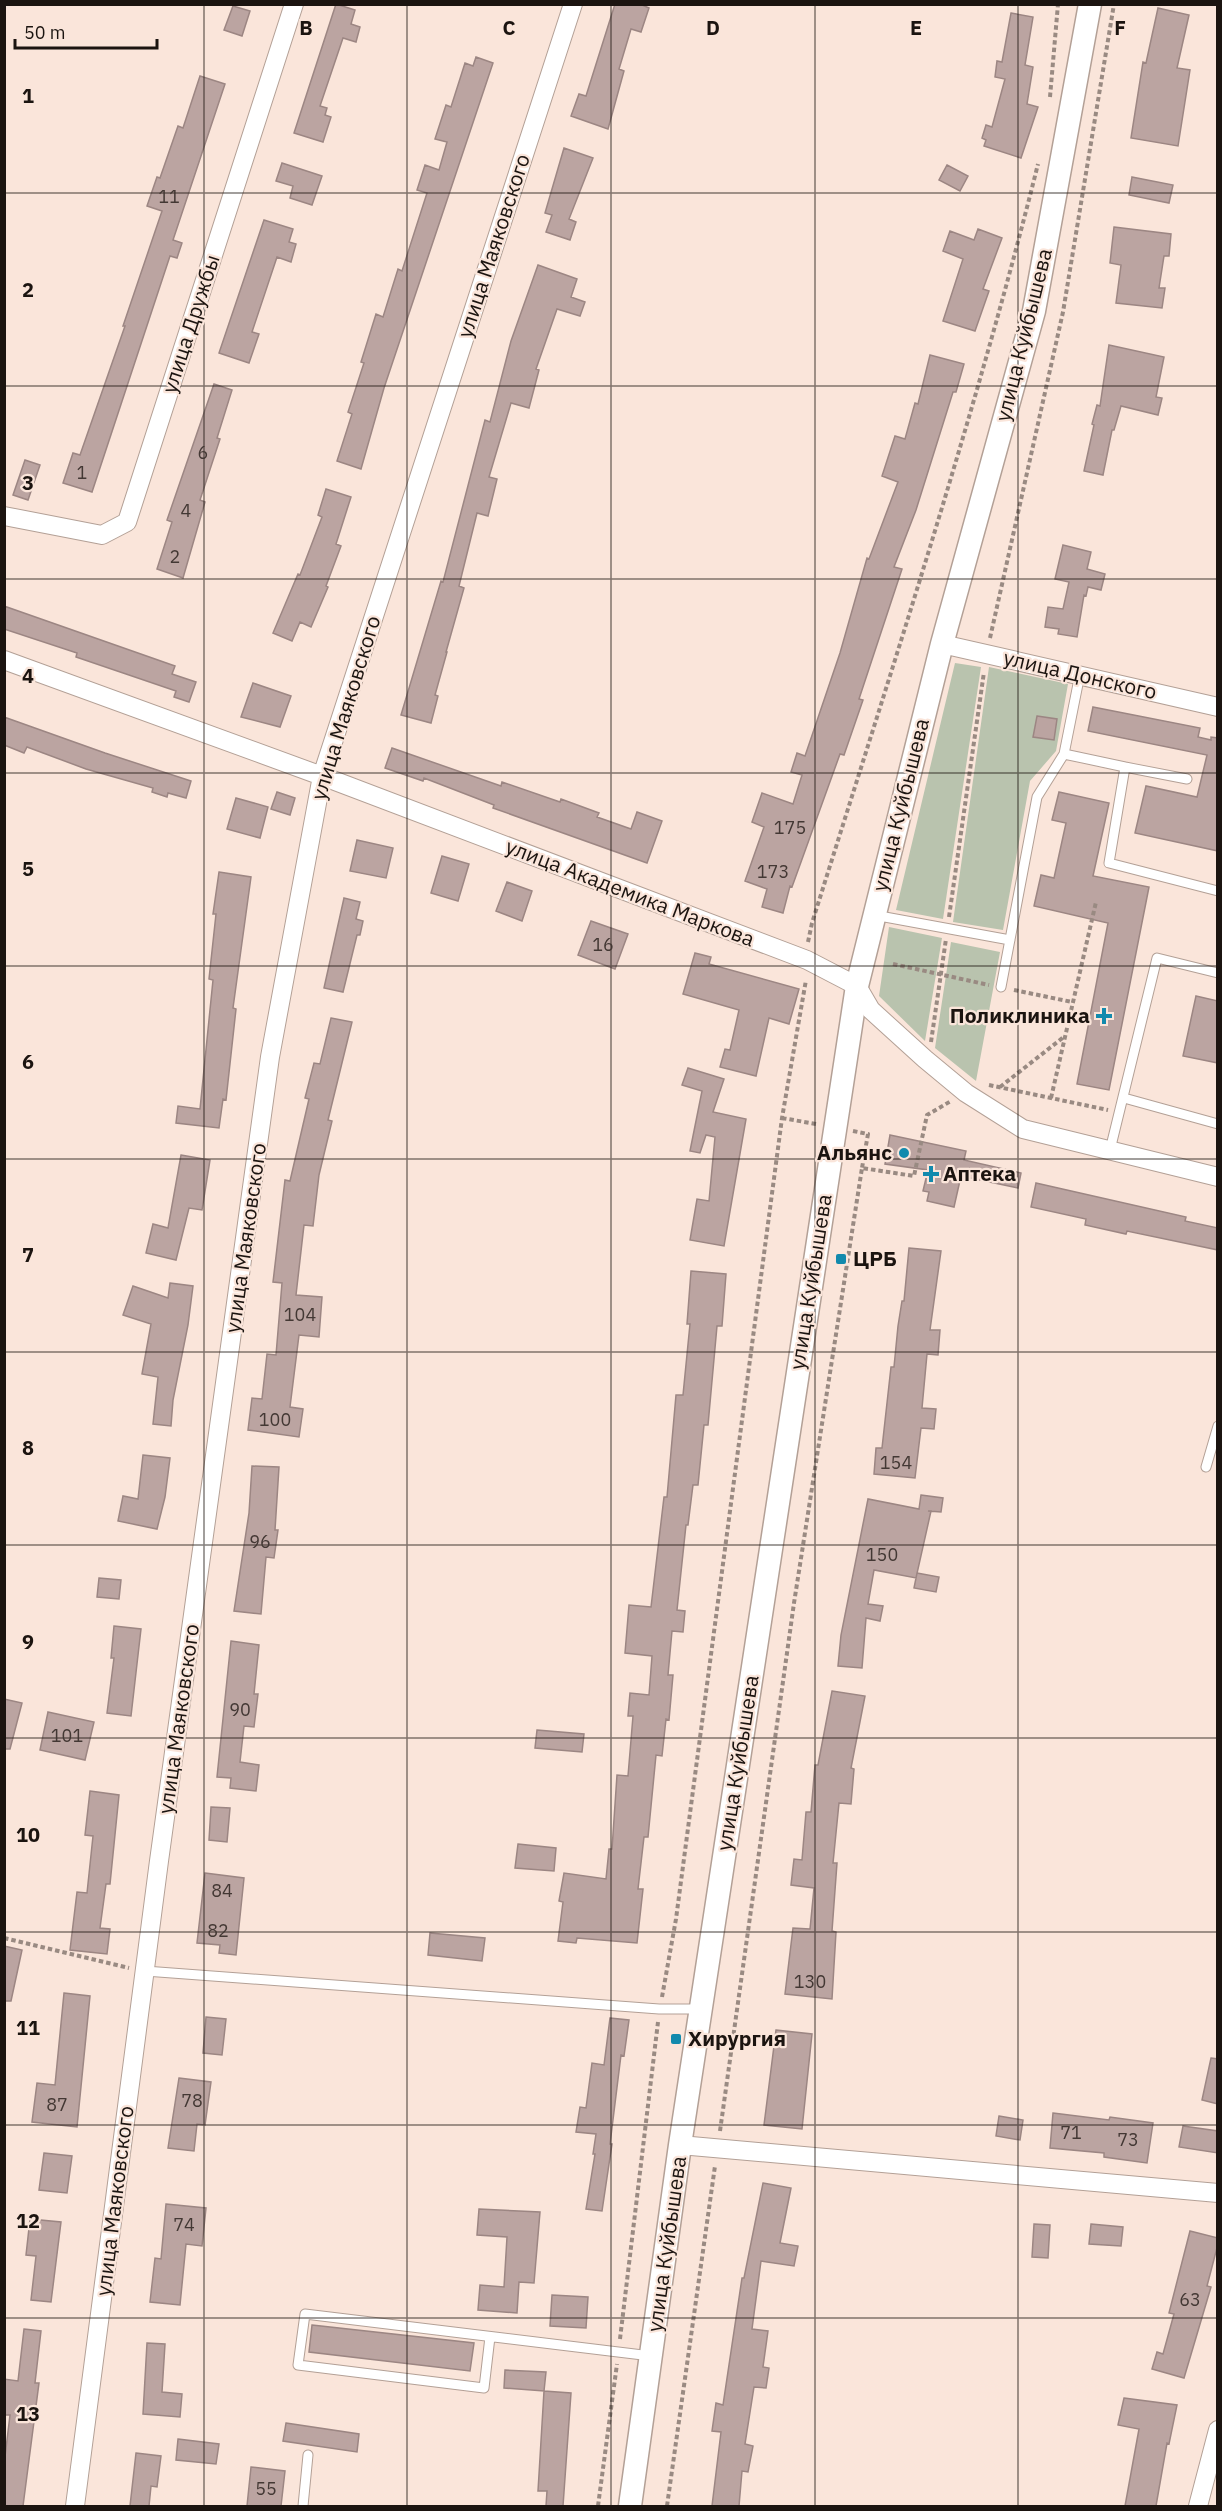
<svg xmlns="http://www.w3.org/2000/svg" width="1222" height="2511" viewBox="0 0 1222 2511" font-family="'IBM Plex Sans',sans-serif">
<style>
.green{fill:#b9c3ae}
.building{fill:#bba4a1;stroke:#9c8683;stroke-width:1.5}
.lines{fill:none;stroke-linecap:round;stroke-linejoin:round}
.service-casing{stroke:#b3a096;stroke-width:11}
.minor-casing{stroke:#b3a096;stroke-width:20}
.tertiary-casing{stroke:#b3a096;stroke-width:25}
.path{stroke:#998a82;stroke-width:4;stroke-dasharray:4.5 3;stroke-linecap:butt}
.service{stroke:#fff;stroke-width:9}
.minor{stroke:#fff;stroke-width:18}
.tertiary{stroke:#fff;stroke-width:22}
.grid{fill:none;stroke:#1b1410;stroke-width:1.5;stroke-opacity:0.55}
.poi-dot{fill:#128aad;stroke:#fae5da;stroke-width:2}
.labels{text-anchor:middle;stroke-width:4.5;stroke-linejoin:round;paint-order:stroke}
.number-label{font-size:18px;fill:#433834}
.street-label{font-size:21px;fill:#1b1410;stroke:#fae5da}
.poi-label{font-size:21px;font-weight:bold;fill:#1b1410;stroke:#fae5da;text-anchor:start}
.grid-label{font-size:20px;text-anchor:middle;font-weight:bold;fill:#1b1410;stroke:#fae5da;stroke-width:4.5;stroke-linejoin:round;paint-order:stroke}
</style>
<rect width="100%" height="100%" fill="#fae5da"/>
<!-- green -->
<path class="green" d="M955 663 981 667 943 919 896 910Z
M989 667 1068 684 1056 751 1030 781 1003 930 953 922Z
M889 927 942 938 925 1041 879 996Z
M951 942 1000 952 976 1081 935 1048Z"/>
<!-- building -->
<path class="building" d="M336 4 355 10 351 24 360 27 356 42 343 38 320 106 327 108 325 115 331 117 323 142 294 133Z
M615 4H640L649 8 641 32 631 29 619 69 624 71 608 129 571 116 579 94 586 96Z
M233 6 250 11 242 36 224 30Z
M1158 8 1189 15 1177 68 1190 70 1178 146 1131 138 1143 62 1146 63Z
M1011 13 1033 17 1025 65 1033 67 1027 104 1038 107 1021 158 984 146 986 140 982 138 986 125 992 127 1005 79 995 77 997 61 1002 62Z
M476 57 493 63 384 388 361 469 337 461 352 414 348 412 364 363 361 362 376 314 383 317 398 269 402 271 427 193 417 190 425 165 439 170 447 142 435 139 446 105 451 107 465 63 473 66Z
M200 76 225 84 173 240 182 243 177 258 170 256 92 492 63 483 73 453 80 455 125 326H123L162 211 147 206 157 177 160 178 178 126 183 128Z
M564 148 593 158 569 219 576 222 570 240 546 232 552 215 545 213Z
M282 163 322 176 312 205 290 198 293 186 276 181Z
M947 165 968 176 960 191 939 180Z
M1132 177 1173 185 1169 203 1129 195Z
M264 220 293 229 289 242 296 244 291 262 277 257 252 332 259 334 249 363 219 353Z
M1114 227 1171 234 1169 256H1164L1159 288H1165L1162 308 1116 303 1121 265 1110 263Z
M978 229 1002 238 983 289 989 291 975 331 943 321 963 259 943 251 950 231 974 240Z
M538 265 577 279 571 297 585 302 580 316 557 309 536 369 539 370 529 408 511 403 489 477 497 479 488 516 477 513 459 586 464 588 446 652H447L435 695 438 696 431 723 401 715 441 581 443 582 485 420 490 422 511 341Z
M1109 345 1164 357 1156 397 1162 398 1158 415 1121 406 1114 430H1112L1103 475 1084 471 1094 425 1092 424 1097 405 1100 406Z
M930 355 964 364 956 392H953L916 510 894 567 902 569 859 699 863 700 844 755 840 754 792 887 790 886 783 913 762 907 767 889 745 881 764 827 752 822 762 793 793 804 802 775 791 772 797 753 805 756 840 653 867 558 869 559 898 482 882 476 895 436 905 439 915 403 918 404Z
M214 384 232 390 217 438 220 439 200 500 205 502 183 578 157 569 172 522 167 520Z
M25 460 40 465 28 500 13 495Z
M326 489 351 497 336 544 341 546 326 586 328 587 311 627 300 622 292 641 273 633 298 574 300 575 322 517 318 515Z
M1063 545 1091 552 1087 569 1105 574 1101 590 1088 587 1086 596 1084 595 1077 637 1058 634 1059 629 1045 627 1048 607 1063 609 1069 582 1055 579Z
M4 606 175 666 172 674 196 682 189 702 174 697 176 691 76 657 77 653 4 629Z
M253 683 291 696 280 727 241 717Z
M1093 707 1200 728 1198 737 1211 740V737L1218 738V851L1135 833 1146 786 1197 797 1207 755 1088 731Z
M1037 716 1057 719 1054 740 1033 737Z
M4 717 105 753 191 781 186 798 168 793 167 797 152 792 153 788 86 769 27 747 24 753 4 745Z
M392 748 501 786 502 782 560 802 561 799 599 813 597 817 631 829 637 812 662 821 647 863 493 808 494 805 424 778 423 781 385 768Z
M277 792 295 798 290 815 271 809Z
M1059 792 1109 803 1093 876 1149 887 1109 1090 1077 1084 1108 923 1034 906 1041 875 1054 878 1066 823 1052 820Z
M236 798 268 807 260 838 227 829Z
M357 840 393 848 386 878 350 871Z
M442 856 469 864 458 901 431 893Z
M219 872 251 877 233 1008 236 1009 226 1100 223 1099 219 1128 176 1123 178 1106 200 1109 213 980 209 979 216 914H213Z
M507 882 532 891 522 921 496 911Z
M344 898 360 902 356 919 363 921 360 935H357L343 992 324 988Z
M591 921 628 934 615 969 578 955Z
M695 953 711 957 709 964 799 989 789 1024 769 1018 756 1076 720 1067 725 1049 730 1050 739 1010 683 994Z
M1196 996 1218 1001V1063L1183 1056Z
M331 1018 352 1022 328 1120 332 1121 319 1175 313 1226 304 1225 296 1295 322 1297 319 1337 299 1335 290 1407 303 1409 299 1437 248 1430 252 1398 262 1399 267 1354 276 1355 282 1283 273 1282 285 1180 290 1181 309 1099 305 1098 314 1063 320 1064Z
M688 1068 724 1079 713 1112 746 1119 724 1246 690 1240 697 1199 709 1201 715 1137 706 1135 700 1153 690 1151 702 1091 682 1085Z
M890 1135 966 1151 964 1160 1021 1173 1018 1188 961 1176 954 1207 927 1201 929 1192 923 1191 928 1170 885 1164Z
M181 1155 210 1160 202 1210 189 1208 176 1260 146 1253 153 1224 168 1228Z
M1036 1183 1186 1217 1185 1221 1218 1228V1250L1127 1231 1126 1234 1085 1225 1086 1219 1031 1207Z
M909 1248 941 1251 930 1330H940L938 1355 927 1354 922 1408 936 1409 934 1429 921 1428 915 1478 874 1474 876 1448H882L891 1367H894L898 1326 902 1301H904Z
M691 1271 726 1274 722 1326H717L708 1425H704L698 1485H693L688 1525H686L677 1610 685 1611 683 1632 672 1631 668 1675H673L669 1720 666 1719 662 1756 656 1755 648 1837H644L638 1889H643L637 1943 577 1938 576 1943 558 1941 563 1902 559 1901 564 1873 606 1879 609 1849H612L617 1775 628 1776 633 1716H628L630 1693 649 1695 652 1656 625 1653 629 1605 651 1607 664 1497H667L676 1395H683L690 1324H687Z
M170 1283 193 1286 188 1325 173 1400 171 1426 153 1424 158 1377 142 1374 151 1324 123 1315 133 1286 168 1298Z
M143 1455 170 1458 165 1497 157 1529 118 1521 123 1496 138 1499Z
M252 1466 279 1467 275 1530H278L274 1558 266 1557 261 1614 234 1611 249 1513Z
M921 1495 943 1498 941 1512 928 1511H931L916 1578 874 1570 868 1604 883 1606 880 1621 866 1618 862 1668 838 1666 841 1635 868 1499 919 1509Z
M917 1573 939 1577 936 1592 914 1588Z
M99 1578 121 1580 119 1599 97 1597Z
M114 1626 141 1629 131 1716 107 1713 114 1658H111Z
M231 1641 259 1645 254 1694H258L254 1727 244 1726 240 1762 259 1765 256 1791 230 1788 231 1778 217 1777Z
M832 1691 865 1696 851 1768 854 1769 851 1804 839 1803 833 1863H837L832 1931 836 1932 832 1999 785 1994 793 1928 810 1929 814 1888 791 1885 794 1859 802 1860 806 1812H811L815 1765H818Z
M4 1699 22 1703 10 1749H4Z
M48 1712 94 1722 85 1760 40 1750Z
M537 1730 584 1734 582 1752 535 1748Z
M90 1791 119 1795 110 1884H106L100 1928 110 1929 107 1954 70 1950 77 1892 87 1893 93 1836 85 1835Z
M211 1807 230 1808 227 1842 209 1840Z
M518 1844 556 1848 554 1871 515 1868Z
M205 1873 244 1878 236 1955 219 1953 220 1945 197 1943Z
M430 1933 485 1938 482 1961 428 1955Z
M4 1946 22 1950 11 2001H4Z
M64 1993 90 1996 77 2127 32 2122 37 2083 55 2085Z
M206 2017 226 2019 222 2055 203 2053Z
M610 2018 629 2020 624 2056 621 2055 610 2144H612L602 2211 586 2209 595 2154H593L596 2134 576 2132 580 2107 586 2108 592 2063 604 2065Z
M776 2030 812 2034 802 2129 764 2125Z
M1211 2058 1218 2059V2104L1202 2100Z
M179 2078 211 2082 205 2125 197 2124 194 2151 168 2148Z
M1053 2113 1109 2120 1110 2117 1153 2123 1147 2163 1104 2157V2153L1050 2148Z
M999 2116 1023 2120 1020 2140 996 2136Z
M1183 2126 1218 2131V2153L1179 2147Z
M44 2153 72 2156 67 2193 39 2190Z
M763 2183 791 2188 780 2243 798 2246 794 2266 761 2261 752 2329 768 2331 763 2367 769 2368 766 2388 754 2387 745 2444 753 2446 748 2472 742 2471 739 2506H712L721 2432 712 2431 716 2403 723 2405 742 2278H744Z
M166 2204 206 2208 202 2246 186 2244 180 2305 150 2302 155 2258 161 2259Z
M479 2209 540 2212 534 2283 519 2282 517 2313 478 2310 480 2285 504 2287 507 2237 477 2235Z
M30 2219 61 2222 51 2302 31 2300 36 2256 26 2255Z
M1034 2224 1050 2225 1048 2258 1032 2257Z
M1091 2224 1123 2227 1121 2246 1089 2244Z
M1190 2231 1218 2238V2244L1207 2286 1211 2287 1184 2378 1152 2369 1157 2352 1163 2354 1174 2314 1169 2313Z
M552 2295 588 2297 586 2328 550 2326Z
M312 2325 474 2343 470 2371 309 2352Z
M24 2329 41 2331 35 2383H39L23 2506H4V2465L10 2415H4V2379L18 2381Z
M147 2343 165 2344 162 2392 182 2394 180 2417 143 2414Z
M505 2370 546 2372 544 2391 504 2388Z
M544 2391 571 2393 563 2506H546L547 2491H538Z
M1124 2398 1177 2405 1169 2444 1167 2443 1156 2506H1125L1139 2429 1118 2425Z
M286 2423 359 2434 357 2452 283 2441Z
M178 2439 219 2444 216 2464 176 2460Z
M136 2453 161 2456 157 2487 151 2486 149 2506H130Z
M251 2467 285 2471 281 2506H247Z"/>
<g class="lines">
<!-- service casing -->
<g class="service-casing">
<path id="service" d="M1064 754 1125 767 1109 863 1218 891
M1125 767 1187 779
M874 915 1010 940
M1001 987 1037 797 1064 754 1080 674
M1124 1098 1218 1124
M1110 1150 1157 958 1218 973
M1206 1467 1218 1426
M145 1971 659 2009H701
M490 2337 484 2388 298 2365 305 2314 651 2356
M303 2506 308 2455"/>
</g>
<!-- minor casing -->
<g class="minor-casing">
<path id="minor" d="M4 516 102 535 127 522 294 4
M942 644 1218 707
M4 660 322 776 807 960 857 986 871 1010 925 1059 966 1093 1023 1129 1218 1177
M680 2145 1218 2193
M75 2506 159 1861 270 1057 322 776 573 4
M1198 2506 1218 2430"/>
</g>
<!-- tertiary casing -->
<g class="tertiary-casing">
<path id="tertiary" d="M630 2506 680 2145 857 986 942 644 1034 311 1090 4"/>
</g>
<!-- path -->
<path class="path" d="M1050 97 1058 4
M990 638 1063 312 1114 4
M949 917 984 672
M808 942 812 923C891 671 974 420 1038 164
M893 964 989 985
M1014 990 1072 1002
M931 1042 946 939
M989 1085 1108 1110
M1000 1087 1065 1036
M1051 1098 1096 902
M782 1118 816 1124
M853 1131 868 1134 862 1168
M4 1938 129 1968
M662 1997 676 1919 782 1118 806 980
M720 2131 794 1603 862 1168 914 1176 927 1115 951 1101
M620 2339 658 2022
M598 2506 617 2364
M667 2506 715 2166"/>
<!-- service -->
<use href="#service" class="service"/>
<!-- minor -->
<use href="#minor" class="minor"/>
<!-- tertiary -->
<use href="#tertiary" class="tertiary"/>
</g>
<!-- grid -->
<path class="grid" d="M204 4V2506M407 4V2506M611 4V2506M815 4V2506M1018 4V2506M4 193H1218M4 386H1218M4 579H1218M4 773H1218M4 966H1218M4 1159H1218M4 1352H1218M4 1545H1218M4 1738H1218M4 1932H1218M4 2125H1218M4 2318H1218"/>
<!-- markers -->
<g class="poi-dot">
<path d="M1101 1007h6v6h6v6h-6v6h-6v-6h-6v-6h6z"/>
<circle cx="904" cy="1153" r="6"/>
<path d="M928 1165h6v6h6v6h-6v6h-6v-6h-6v-6h6z"/>
<rect x="835" y="1253" width="12" height="12" rx="3"/>
<rect x="670" y="2033" width="12" height="12" rx="3"/>
</g>
<g class="labels">
<!-- number labels -->
<g class="number-label">
<text x="169" y="203">11</text>
<text x="203" y="459">6</text>
<text x="82" y="479">1</text>
<text x="186" y="517">4</text>
<text x="175" y="563">2</text>
<text x="790" y="834">175</text>
<text x="773" y="878">173</text>
<text x="603" y="951">16</text>
<text x="300" y="1321">104</text>
<text x="275" y="1426">100</text>
<text x="896" y="1469">154</text>
<text x="260" y="1548">96</text>
<text x="882" y="1561">150</text>
<text x="240" y="1716">90</text>
<text x="67" y="1742">101</text>
<text x="222" y="1897">84</text>
<text x="218" y="1937">82</text>
<text x="810" y="1988">130</text>
<text x="192" y="2107">78</text>
<text x="57" y="2111">87</text>
<text x="1071" y="2139">71</text>
<text x="1128" y="2146">73</text>
<text x="184" y="2231">74</text>
<text x="1190" y="2306">63</text>
<text x="266" y="2495">55</text>
</g>
<!-- street labels -->
<g class="street-label">
<text transform="translate(494 246) rotate(-72)" y="7">улица Маяковского</text>
<text transform="translate(191 324) rotate(-72)" y="7">улица Дружбы</text>
<text transform="translate(1024 335) rotate(-76)" y="7">улица Куйбышева</text>
<text transform="translate(1080 675) rotate(13)" y="7">улица Донского</text>
<text transform="translate(346 708) rotate(-73)" y="7">улица Маяковского</text>
<text transform="translate(901 805) rotate(-76)" y="7">улица Куйбышева</text>
<text transform="translate(630 893) rotate(21)" y="7">улица Академика Маркова</text>
<text transform="translate(246 1238) rotate(-82)" y="7">улица Маяковского</text>
<text transform="translate(811 1282) rotate(-81)" y="7">улица Куйбышева</text>
<text transform="translate(179 1719) rotate(-82)" y="7">улица Маяковского</text>
<text transform="translate(738 1763) rotate(-81)" y="7">улица Куйбышева</text>
<text transform="translate(115 2201) rotate(-83)" y="7">улица Маяковского</text>
<text transform="translate(667 2244) rotate(-82)" y="7">улица Куйбышева</text>
</g>
<!-- poi labels -->
<g class="poi-label">
<text x="1090" y="1023" text-anchor="end">Поликлиника</text>
<text x="892" y="1160" text-anchor="end">Альянс</text>
<text x="943" y="1181">Аптека</text>
<text x="853" y="1266">ЦРБ</text>
<text x="688" y="2046">Хирургия</text>
</g>
</g>
<g class="grid-label">
<text x="306" y="35">B</text>
<text x="509" y="35">C</text>
<text x="713" y="35">D</text>
<text x="916" y="35">E</text>
<text x="1120" y="35">F</text>
<text x="28" y="103">1</text>
<text x="28" y="297">2</text>
<text x="28" y="490">3</text>
<text x="28" y="683">4</text>
<text x="28" y="876">5</text>
<text x="28" y="1069">6</text>
<text x="28" y="1262">7</text>
<text x="28" y="1455">8</text>
<text x="28" y="1649">9</text>
<text x="28" y="1842">10</text>
<text x="28" y="2035">11</text>
<text x="28" y="2228">12</text>
<text x="28" y="2421">13</text>
</g>
<!-- border -->
<rect width="1222" height="2511" fill="none" stroke="#1b1410" stroke-width="12"/>
<!-- scale -->
<path d="M15 39v9h142v-9" fill="none" stroke="#1b1410" stroke-width="3"/>
<text x="24" y="39" font-size="18" fill="#1b1410" stroke="#fae5da" stroke-width="4.5" paint-order="stroke">50 m</text>
</svg>
